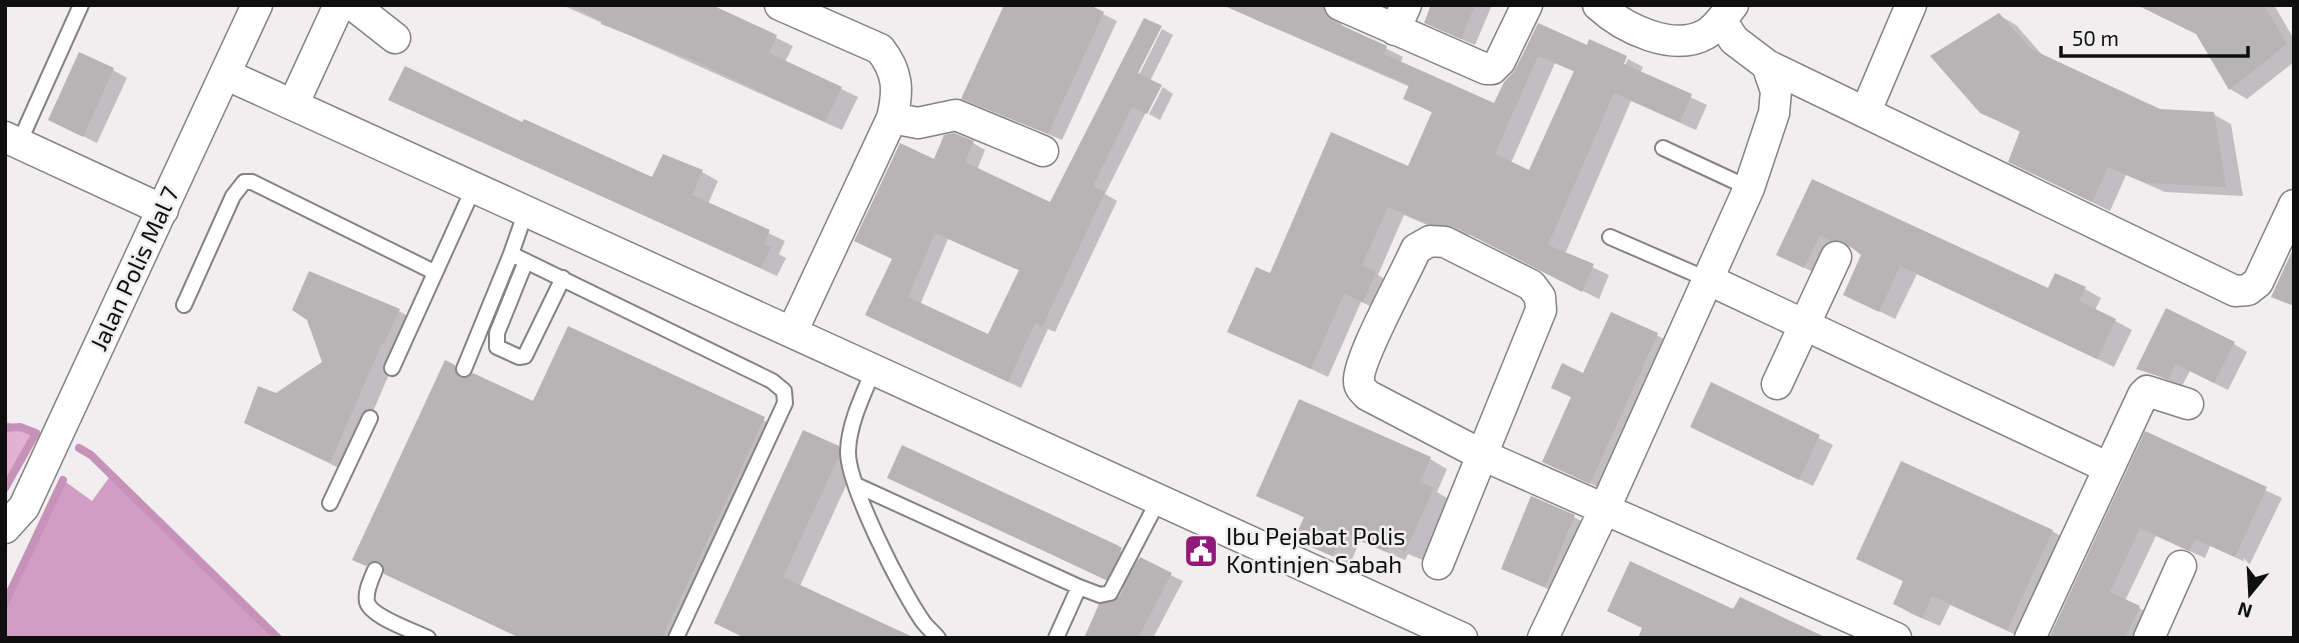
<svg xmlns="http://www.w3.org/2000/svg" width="2299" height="643" viewBox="0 0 2299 643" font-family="'Exo 2',sans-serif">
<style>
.green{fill:#e2b2d4}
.forest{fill:#d29dc4}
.shadow{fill:#0003;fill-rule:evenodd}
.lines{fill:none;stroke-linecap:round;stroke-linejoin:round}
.stream{stroke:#c692b8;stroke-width:8}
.building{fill:#b7b4b6;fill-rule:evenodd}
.service-casing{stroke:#868285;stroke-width:18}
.minor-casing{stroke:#868285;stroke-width:33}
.service{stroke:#fff;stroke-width:14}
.minor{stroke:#fff;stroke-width:30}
.labels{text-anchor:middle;stroke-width:5;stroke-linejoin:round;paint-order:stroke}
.street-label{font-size:24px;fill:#100f0f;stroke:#f1eef0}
.poi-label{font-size:24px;fill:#100f0f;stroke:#f1eef0;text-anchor:start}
</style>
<rect width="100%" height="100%" fill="#f1eef0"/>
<!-- green -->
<path class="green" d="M5 421 36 433 5 488Z"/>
<!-- forest -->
<path class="forest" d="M111 475 278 638H5V603L63 480 92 501Z"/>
<!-- shadow -->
<path class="shadow" d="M562 5H708L793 46 785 62 858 97 842 130Z
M1085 5 1117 21 1062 140 963 98Z
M1242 5H1343L1340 8 1342 26 1403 57 1400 63 1495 105 1539 25 1622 72 1628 59 1643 67 1640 73 1707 105 1696 130 1631 101 1565 254 1609 275 1599 299 1471 235 1446 233 1404 215 1378 275 1392 283 1380 310 1361 302 1328 377 1230 331 1271 275 1409 168 1433 113 1405 98 1410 87 1256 20 1240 11ZM1555 63 1575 72 1530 172 1511 163Z
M1433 5H1492L1475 45 1440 30Z
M2138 5H2274L2294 39V62L2247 99 2230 89 2199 35Z
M1999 15 2016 25 2045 58 2159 110 2213 114 2231 124 2243 196 2165 192 2126 175 2110 211 2028 171 2022 133 1981 112Z
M1162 29 1173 35 1150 81 1146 112 1105 194 1117 201 1055 332 1048 329 1021 388 880 322 894 259 935 161 973 143 985 150 977 170 1051 205 1133 80 1136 81ZM948 239 1020 271 989 337 920 305Z
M113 70 127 78 97 143 50 120Z
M1163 87 1173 94 1160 120 1149 114Z
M390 100 523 125 653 179 702 172 718 181 708 204 785 241 779 254 786 258 777 276Z
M1813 181 2049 290 2085 289 2101 298 2095 310 2132 330 2114 367 1917 274 1895 319 1845 294 1863 255 1856 248 1836 243 1821 276 1795 263Z
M399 311 416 321 399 351 347 472 246 422 277 395Z
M1612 314 1675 344 1608 492 1544 461 1572 398 1554 387 1584 375Z
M569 328 782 429 684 638H520L355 559 454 367 534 403Z
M2234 344 2247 352 2228 390 2190 371 2182 386 2138 368Z
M1712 385 1833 445 1813 486 1706 434Z
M2146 434 2282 498 2250 564 2210 546 2205 558 2156 536 2125 601 2155 616 2144 638H2051Z
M838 448 855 458V466L800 586 745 638 716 623Z
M903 448 1183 581 1153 638H1086L1125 589 889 477Z
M1430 459 1447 469 1437 492 1450 500 1423 560 1408 554 1405 560 1360 541 1350 564 1314 548 1305 518 1259 495Z
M1574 517 1588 525 1559 594 1503 569Z
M2052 531 2070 541 2023 638 1950 605 1940 626 1912 614 1895 604 1905 582 1858 559Z"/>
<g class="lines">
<!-- stream -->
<path class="stream" d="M5 428 20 427 36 433 5 488
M79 448 91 455 278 638
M5 603 63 480"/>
</g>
<!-- building -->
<path class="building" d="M568 5H712L777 35 769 53 842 87 825 122 692 60 601 24 602 21Z
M1004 5H1090L1104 12 1048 134 961 99Z
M1222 5H1323L1326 15 1332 21 1387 46 1384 54 1494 103 1504 82 1516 69 1538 23 1587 45 1589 39 1627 56 1624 64 1692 94 1680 122 1614 93 1548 245 1594 264 1582 292 1453 226 1428 224 1388 207 1362 265 1376 272 1363 302 1344 294 1311 369 1227 332 1256 267 1270 273 1331 132 1408 166 1432 112 1403 99 1409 85ZM1538 56 1574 71 1529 170 1495 154Z
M1431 5H1475L1461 39 1424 23Z
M2137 5H2264L2287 44 2229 90 2196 34Z
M1999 13 2031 49 2160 109 2214 112 2226 187 2146 183 2108 167 2092 202 2008 162 2020 131 1980 113 1930 56Z
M1144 18 1162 26 1138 73 1162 85 1147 114 1132 107 1093 186 1105 192 1042 327 1035 323 1008 382 865 315 892 259 854 241 900 143 934 159 944 135 954 133 974 141 965 162 1050 202ZM935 233 1019 270 988 334 908 297Z
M79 52 114 68 83 137 48 120Z
M405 66 522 122 524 119 652 177 663 154 703 170 692 195 770 230 764 244 771 247 761 268 388 100Z
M1812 179 2048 288 2055 273 2086 287 2079 301 2116 319 2097 359 1900 266 1879 312 1843 295 1861 255 1843 241H1831L1820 235 1804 268 1776 255Z
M2294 247V306L2271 297Z
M309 271 400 309 384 344 382 343 330 463 244 423 258 386 276 393 322 362 307 320 292 310Z
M2166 308 2235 342 2214 383 2176 364 2168 379 2136 369Z
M1611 312 1658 333 1590 484 1542 462 1571 397 1551 388 1562 363 1583 373Z
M568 326 765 417 662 638H520L384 574V568L379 561H373L366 566 352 560 445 360 455 365V371L460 378H466L473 373 533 401Z
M1711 382 1820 435 1799 480 1690 427Z
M1299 399 1431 457 1420 482 1434 488 1405 552 1390 545 1387 552 1343 532 1332 556 1294 539 1304 517 1256 496Z
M803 430 839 446V456L783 577 915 638H745L714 623Z
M2145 431 2267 487 2235 557 2195 539 2189 551 2140 528 2110 592 2140 606 2125 638H2049Z
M902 445 1117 545 1122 548 1106 580 887 478Z
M1901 461 2053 530 2007 630 1932 596 1922 618 1893 604 1903 581 1856 559Z
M1531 496 1575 515 1545 587 1501 569Z
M1140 557 1172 573 1138 638H1084L1099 604 1118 598Z
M1630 561 1733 609 1740 597 1827 638H1638L1642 628 1607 611Z"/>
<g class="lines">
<!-- service casing -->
<g class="service-casing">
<path id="service" d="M19 143 81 5
M1663 148 1749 188
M526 211 511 254 772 381 784 391 785 403 676 638
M1610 237 1709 280
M526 261 497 333V347L519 357 525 356 563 278
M184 305 233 196 244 182H252L434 272
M392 368 474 187
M464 369 511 254
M874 369C863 395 849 423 848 451 847 484 903 595 924 623 928 628 934 633 938 638
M856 485 1079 587
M330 503 370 418
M375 570C371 580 365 591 367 602 371 617 414 631 428 638
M1056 638 1079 587 1100 595 1110 593 1159 499"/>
</g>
<!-- minor casing -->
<g class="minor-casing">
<path id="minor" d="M353 5 395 38
M780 5 880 49C898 72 899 90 892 118L792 332
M1340 5 1486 69H1492L1500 61 1527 5
M1598 5C1623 28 1673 53 1706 34 1716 28 1725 15 1733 5
M1721 20 1734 40 1767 65 2235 291 2248 290 2258 282 2294 205
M1395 30 1406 5
M225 74 1462 638
M293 105 339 5
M1866 111 1911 5
M892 118 918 123 956 115 1043 151
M5 137 163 210
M1709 280 2109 468
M1777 384 1836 257
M5 528 24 507 257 5
M1438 564 1482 455 1367 395C1363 390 1359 388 1359 381 1357 360 1405 275 1416 249L1430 241 1445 242 1531 285 1540 297 1541 310 1482 455 1896 638
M1543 638 1605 508 1749 188 1774 113 1776 91 1767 65
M2030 638 2143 395 2147 391 2188 404
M2149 638 2181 566"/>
</g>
<!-- service -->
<use href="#service" class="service"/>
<!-- minor -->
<use href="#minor" class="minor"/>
</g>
<!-- icons -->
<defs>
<g id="civic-square" transform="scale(1.75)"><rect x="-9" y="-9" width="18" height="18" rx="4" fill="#8f1a7a" stroke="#f1eef0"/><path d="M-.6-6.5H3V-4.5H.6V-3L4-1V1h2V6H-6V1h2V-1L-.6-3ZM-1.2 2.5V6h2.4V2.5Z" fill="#fff"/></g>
</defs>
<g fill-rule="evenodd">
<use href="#civic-square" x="1201" y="551"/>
</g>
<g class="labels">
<!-- street labels -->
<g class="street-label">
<text transform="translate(135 269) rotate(-65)" y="8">Jalan Polis Mal 7</text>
</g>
<!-- poi labels -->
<g class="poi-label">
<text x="1226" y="545">Ibu Pejabat Polis<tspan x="1226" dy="28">Kontinjen Sabah</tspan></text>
</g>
</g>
<!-- border -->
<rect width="2299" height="643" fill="none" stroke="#100f0f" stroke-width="14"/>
<!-- north arrow -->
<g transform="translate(2250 594) rotate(198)" stroke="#f1eef0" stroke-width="5" paint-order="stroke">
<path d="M0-5L12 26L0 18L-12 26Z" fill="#100f0f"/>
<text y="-10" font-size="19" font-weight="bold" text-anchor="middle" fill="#100f0f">N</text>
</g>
<!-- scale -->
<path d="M2061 46v10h187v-10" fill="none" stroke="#100f0f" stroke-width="3.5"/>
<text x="2072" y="46" font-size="21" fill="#100f0f" stroke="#f1eef0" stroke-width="5" paint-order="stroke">50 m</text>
</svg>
